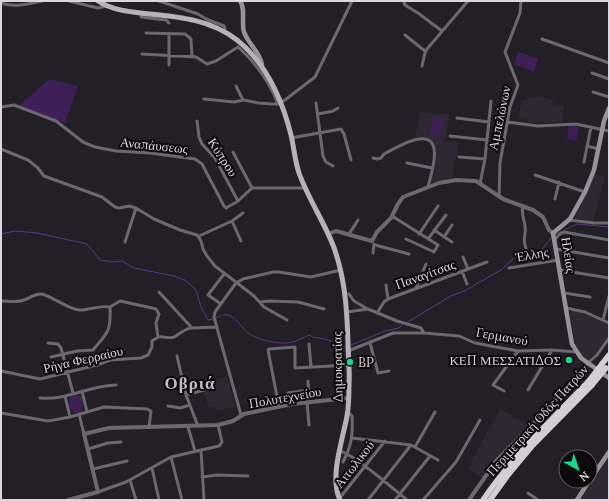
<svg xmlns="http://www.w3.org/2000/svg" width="610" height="501" viewBox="0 0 610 501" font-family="Lora,serif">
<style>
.built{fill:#2e2834}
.green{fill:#3f1f58}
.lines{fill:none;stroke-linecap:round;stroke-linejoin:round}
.stream{stroke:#613583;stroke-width:1}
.minor{stroke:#6b696d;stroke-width:3}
.tertiary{stroke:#6b696d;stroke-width:4}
.secondary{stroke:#959298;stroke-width:4.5}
.primary{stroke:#b6b2ba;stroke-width:5}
.motorway{stroke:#d4ced9;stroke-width:5.5}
.motorway-bridge{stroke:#d4ced9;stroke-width:5.5}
.poi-dot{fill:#18d989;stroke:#0c0a0d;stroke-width:1.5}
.labels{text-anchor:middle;stroke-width:4;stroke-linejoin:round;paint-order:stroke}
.street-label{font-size:13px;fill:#d9d6dc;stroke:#0c0a0d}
.poi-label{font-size:13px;fill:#d9d6dc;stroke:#0c0a0d;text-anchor:end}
.district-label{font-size:17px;font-weight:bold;letter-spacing:1px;fill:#c1bcc6;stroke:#0c0a0d}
</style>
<rect width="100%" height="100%" fill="#231f27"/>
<!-- built -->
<path class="built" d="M538 96 553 100 552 105 564 106 562 122H528V119L519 118 522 101Z
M420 112 449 114 445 141 459 143 452 178 433 183 431 182 436 158V149L434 143 430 139 416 137Z
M593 174 605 177 593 222 574 218 585 196Z
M572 310 582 312 609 324V336L590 362 582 356 576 345 570 314Z
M227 376 235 406 217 411 216 407 209 408 201 384Z
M500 409 529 425 498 456 483 478 468 468Z
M609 456V500H580L587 490Z"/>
<!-- green -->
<path class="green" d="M518 52 538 59 534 72 514 64Z
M49 79 78 86 65 123 19 106Z
M433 117 443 119 440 137 430 135Z
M569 125 579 127 576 141 567 139Z
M77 395 82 397 83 406 80 412 75 413 70 409 69 399 72 396Z"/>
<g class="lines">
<!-- stream -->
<path class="stream" d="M1 234 15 231 37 233 87 244 100 260 112 262 122 261 134 268 174 276 185 280 196 290 201 307 208 320 213 319
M554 235 577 224 609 227
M216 318C233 308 236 323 248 333 256 339 273 343 283 343 293 344 301 338 310 335L312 337 325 339 346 347
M406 323 451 296 464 291 501 270 516 256 540 252 552 237
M349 346 385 331 399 328 403 324"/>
<!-- minor -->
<path class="minor" d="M69 1 98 8 106 6
M159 1 198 14 206 19 224 26 225 29 224 32
M405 1 404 4 408 7 418 13 442 31
M1 3C15 8 27 4 42 1
M141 13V17L166 20 169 23
M146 33 185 34 191 39 192 56
M405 35 425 51
M542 39 609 63
M142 54 196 57 207 64 216 61 238 47C256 63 269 81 278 104
M169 65V34
M422 66 425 53 427 49 468 1
M592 73 609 79
M236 86 243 100
M593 92 609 97
M204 99 234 102 244 100 258 103 272 104H278L285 100 315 77 352 1
M316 103 323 156 326 162 333 166
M1 107 14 105 56 121 83 142 95 147 116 151 150 153 195 159 202 164 224 206 226 208 238 201 252 188H306
M318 114 333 111 338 108
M457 118 489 122
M197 121 199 137 202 144 215 158 238 201
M507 122 538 126 576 124 609 131
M450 136 487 140
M291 138 341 129 344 134 351 160
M587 146 598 149
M1 149 28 160 38 168 44 176 102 197 115 207 119 208 129 206 136 208 154 219 180 230 197 235 201 241 203 249 207 256 215 266 254 296 264 307 287 320
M233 152 252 188
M459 157 485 159
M373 158 377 159 381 158 384 154C394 149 408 140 419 139 445 135 431 174 428 187
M584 162 591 127
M407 163 432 168
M535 175 585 192
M480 184 485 159 491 101
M499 197 500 163 510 107 518 85 505 52 520 13 521 1
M555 199 559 182
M523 206C520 215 527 224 525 233 524 240 524 241 526 249
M392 216 438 245 434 252 406 239
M569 220 594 223H609
M232 221 241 241
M434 230 452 242
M349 234 358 220
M419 234 438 206
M199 236 232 221 243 213
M444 237 452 225
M428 239 446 215
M555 239 560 234 564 232 609 240
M125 242 136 208
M375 245 409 254
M556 249 609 258
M373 253 374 244
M463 257 468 269
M509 268 558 260
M560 270 609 278
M462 271 467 284
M386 285 388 299
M416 288 426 264
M159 292 192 328 217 327
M564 293 590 297
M349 294 354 301 366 308
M1 301C8 301 17 303 24 300 31 298 35 293 42 294 53 297 68 309 79 310 91 310 98 305 110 307L120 301 152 308 156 309 159 314 156 323 158 337
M260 302 270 301 298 302 324 309
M221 304 208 295 224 274
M566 308 585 312 609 323
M347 312 368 309 397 321 421 328 424 333 459 336 475 343 518 351 552 350 577 352
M377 313 384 302 388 299 487 262
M603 320 609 296
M158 337C164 336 168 339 174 337 180 334 185 328 192 328
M48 343 58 344 61 348 73 393
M370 343 378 373 389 371
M309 344 311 367
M348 351 393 333H424
M177 356 186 395 198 426
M51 357 77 351 93 350C108 332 111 332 110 307
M588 363 597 355 609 338
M1 371 40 379 97 365 110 360 141 358 148 355 152 347V341L158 337
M308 381 309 401
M528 390 552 350
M82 391 87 412
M504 391 493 385 518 351
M288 393 309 390
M186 395 204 390
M65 396 70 417
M40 398C66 401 90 385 116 385
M307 402 309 425
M168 406 180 408 190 405
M279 407 268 350 269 349 295 347V368L349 365
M1 413 48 421 70 417 104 407 147 409 151 411 149 427
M79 414 84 434
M241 415 214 317 215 312 236 283 243 279 273 272H279L311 277 341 270
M188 427 195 451
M352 438 411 445 438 460
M415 447 435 412
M88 449 108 443 121 442
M201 450 204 500
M340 451C352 453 395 490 407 500
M171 457 182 500
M343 462C352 445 353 434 352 416L348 412
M152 468 159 500
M93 469 127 461
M202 477 217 475 248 476
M130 480 136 500
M98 492 126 482 171 457 219 446 222 442 218 425
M528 493 538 500
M339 499 385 441
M368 500 411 445
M395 500 430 456
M423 500 456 462 480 420"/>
<!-- tertiary -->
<path class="tertiary" d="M328 234 336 231 372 241 377 232 391 218 398 204 403 197 439 183 456 180 476 181 503 199 533 210 543 217 549 230 553 233
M68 500 98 492 84 434 109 428 218 425 233 421 244 414 292 404 349 398
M469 500 497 460 545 412 588 363"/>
<!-- secondary -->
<path class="secondary" d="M240 1C246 9 241 22 244 32 248 44 261 53 262 65
M609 108 604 121 594 170 585 192 570 219 553 233 572 344 581 358 609 378
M590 480 609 452
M577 500 589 481"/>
<!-- primary -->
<path class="primary" d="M98 1C113 11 132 12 150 14 181 17 211 20 237 40 267 64 282 99 291 135 294 148 295 161 299 173 308 198 323 220 333 245 345 277 347 309 348 342 348 356 350 370 349 384 349 394 349 405 347 416 343 439 329 477 340 500"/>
<!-- motorway -->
<path class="motorway" d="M602 364 609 355
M483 500C513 456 551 420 588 382
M490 500 508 475 533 445 592 385"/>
<!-- motorway-bridge -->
<path class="motorway-bridge" d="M588 382 602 364
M592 385 606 368"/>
</g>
<!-- markers -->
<g class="poi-dot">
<circle cx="569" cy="360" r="4"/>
<circle cx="350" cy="362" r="4"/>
</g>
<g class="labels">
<!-- street labels -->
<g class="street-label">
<text transform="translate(499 118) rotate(-78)" y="5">Αμπελώνων</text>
<text transform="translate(154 145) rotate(6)" y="5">Αναπάυσεως</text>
<text transform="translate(223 157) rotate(57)" y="5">Κύπρου</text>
<text transform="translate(532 254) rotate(-10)" y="5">Έλλης</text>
<text transform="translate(569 255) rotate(81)" y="5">Ηλείας</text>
<text transform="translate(425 274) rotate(-20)" y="5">Παναγίτσας</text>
<text transform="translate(502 336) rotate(10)" y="5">Γερμανού</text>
<text transform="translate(83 359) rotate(-13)" y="5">Ρήγα Φερραίου</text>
<text transform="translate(337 367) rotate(-91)" y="5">Δημοκρατίας</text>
<text transform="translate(285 397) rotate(-10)" y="5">Πολυτεχνείου</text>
<text transform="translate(537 420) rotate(-48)" y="5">Περιμετρική Οδός Πατρών</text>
<text transform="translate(354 464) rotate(-52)" y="5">Αιτωλικού</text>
</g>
<!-- poi labels -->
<g class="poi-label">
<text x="561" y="365">ΚΕΠ ΜΕΣΣΑΤΙΔΟΣ</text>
<text x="358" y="367" text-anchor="start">BP</text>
</g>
<!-- district labels -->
<g class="district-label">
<text x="190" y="389">Οβριά</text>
</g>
</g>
<!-- border -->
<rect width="610" height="501" fill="none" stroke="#d9d6dc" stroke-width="4"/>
<!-- north arrow -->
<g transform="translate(578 469) rotate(140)"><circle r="19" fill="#0c0a0d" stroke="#5e5c60"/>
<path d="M0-3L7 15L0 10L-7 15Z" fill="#18d989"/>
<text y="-6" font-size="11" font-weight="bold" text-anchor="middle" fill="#d9d6dc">N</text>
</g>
</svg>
